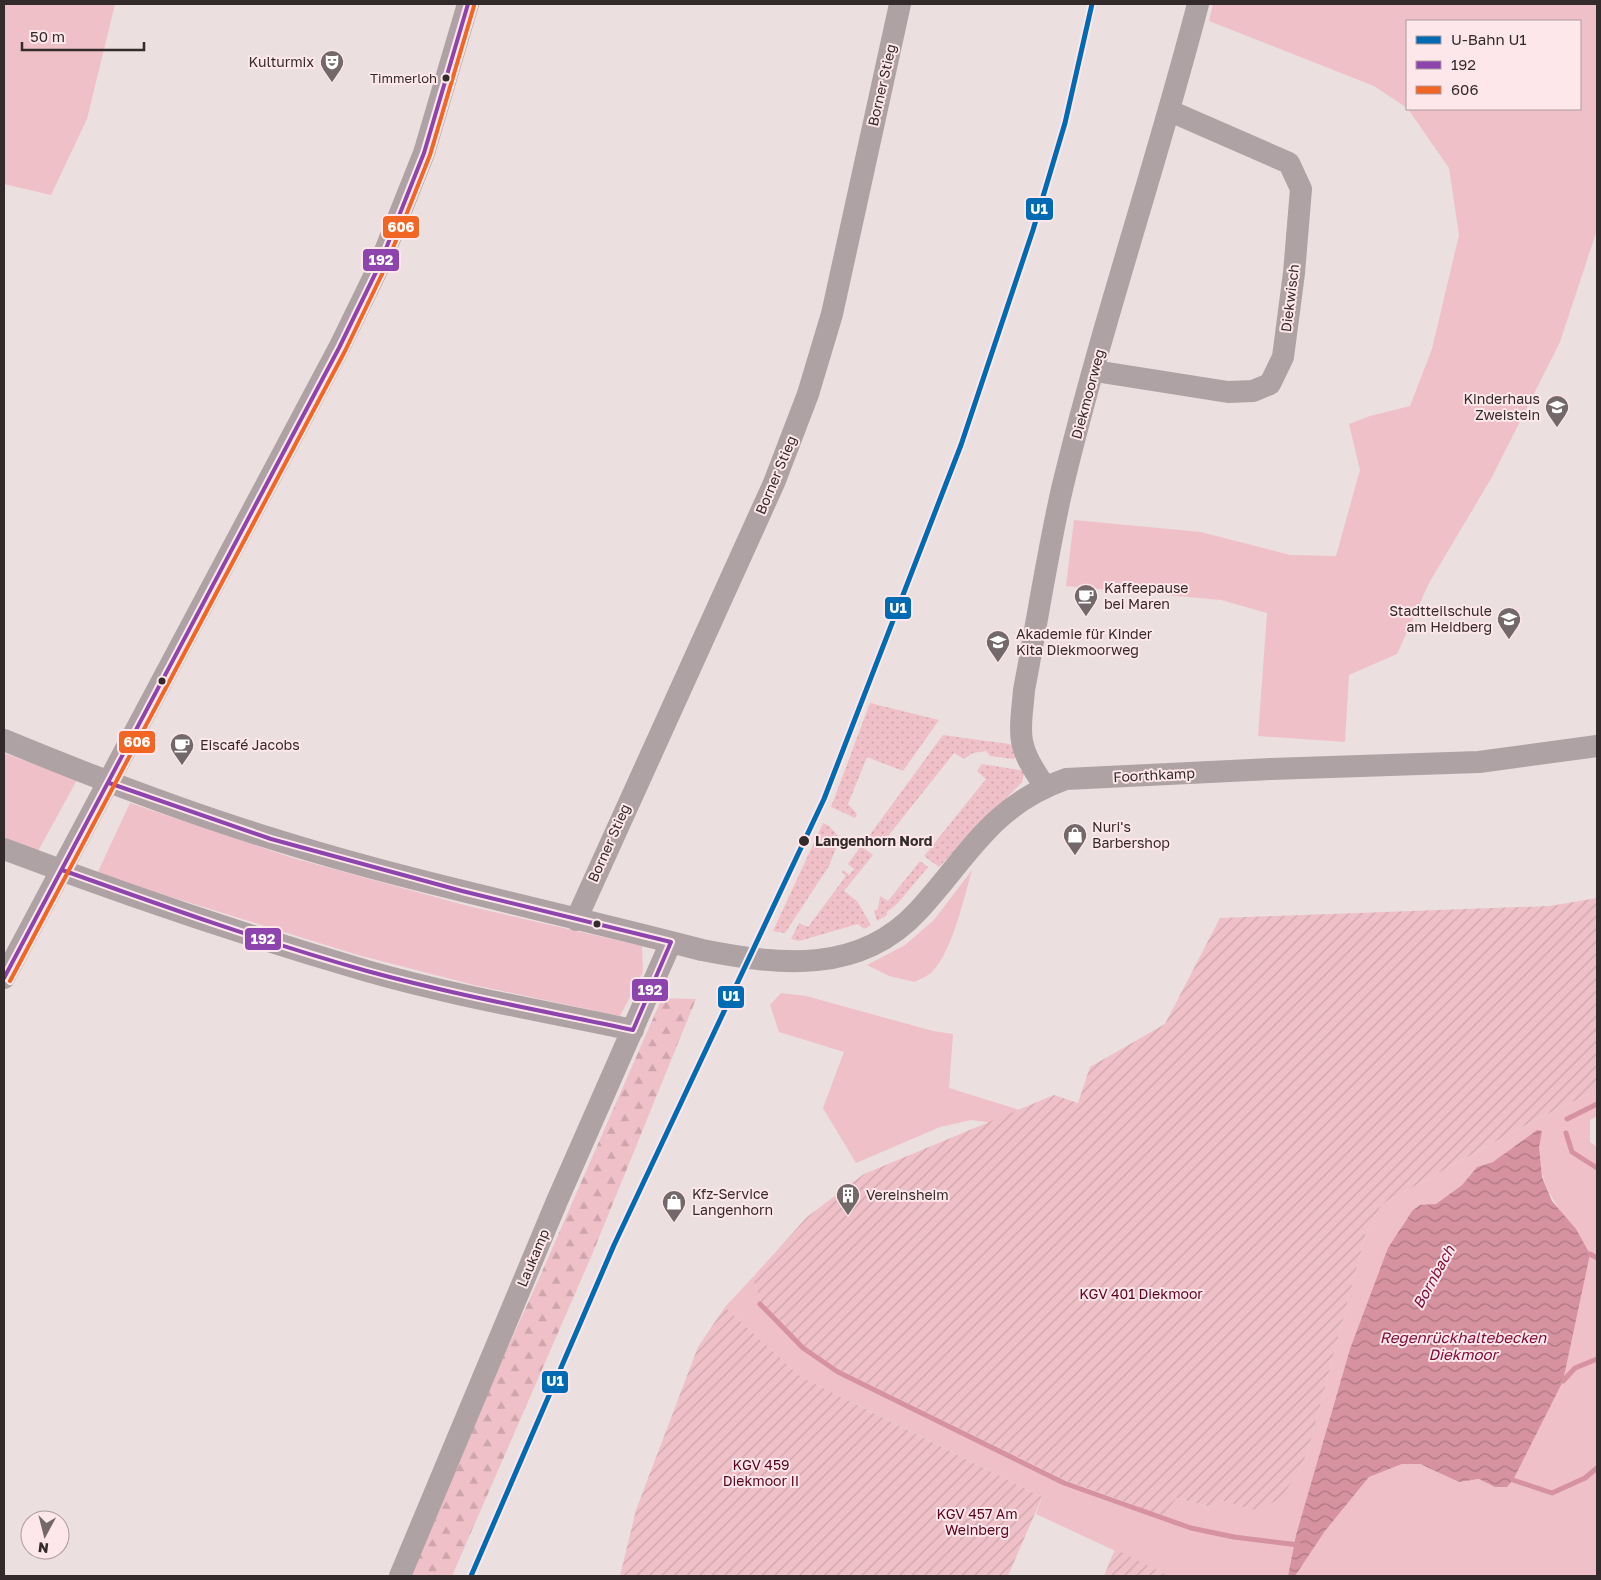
<svg xmlns="http://www.w3.org/2000/svg" width="1601" height="1580" viewBox="0 0 1601 1580" font-family="'Golos Text',sans-serif">
<style>
.grass{fill:url(#grass-dots)}
.forest{fill:url(#forest-firs)}
.park{fill:#efc0c7}
.garden{fill:url(#garden-furrows)}
.water{fill:url(#water-waves)}
.lines{fill:none;stroke-linecap:round;stroke-linejoin:round}
.stream{stroke:#d6929f;stroke-width:5}
.minor{stroke:#afa2a4;stroke-width:22}
.bus-1-casing{stroke:#fee7ea;stroke-width:8}
.bus-2-casing{stroke:#fee7ea;stroke-width:8}
.bus-1{stroke:#8e44ad;stroke-width:4}
.bus-2{stroke:#f26522;stroke-width:4}
.metro-1-casing{stroke:#fee7ea;stroke-width:9}
.metro-1{stroke:#006ab3;stroke-width:5}
.bus-dot{fill:#332a2b;stroke:#fee7ea;stroke-width:2}
.labels{text-anchor:middle;stroke-width:4;stroke-linejoin:round;paint-order:stroke}
.bus-label{font-size:13px;fill:#332a2b;stroke:#fee7ea;text-anchor:end}
.poi-label{font-size:14px;fill:#332a2b;stroke:#fee7ea;text-anchor:start}
.street-label{font-size:14px;fill:#332a2b;stroke:#fee7ea}
.stop-label{font-size:14px;font-weight:bold;fill:#332a2b;stroke:#fee7ea;text-anchor:start}
.park-label{font-size:14px;fill:#590221;stroke:#fee7ea}
.water-label{font-size:15px;font-style:italic;fill:#7d0833;stroke:#fee7ea}
.line-badge{stroke:#fee7ea;stroke-width:2}
.badge-label{font-size:14px;text-anchor:middle;font-weight:bold;fill:#fff}
</style>
<defs>
<pattern id="grass-dots" width="8" height="8" patternUnits="userSpaceOnUse" patternTransform="scale(1.25)"><rect width="8" height="8" fill="#efc0c7"/><path d="M2 2h.1M6 6h.1" fill="none" stroke="#cda5ab" stroke-width="1.8" stroke-linecap="round"/></pattern>
<pattern id="forest-firs" width="22" height="20" patternUnits="userSpaceOnUse" patternTransform="scale(1.25)"><rect width="22" height="20" fill="#efc0c7"/><path d="M5 1l3.5 6h-7zM16 11l3.5 6h-7z" fill="#cda5ab"/></pattern>
<pattern id="garden-furrows" width="10" height="10" patternUnits="userSpaceOnUse" patternTransform="scale(1.25)"><rect width="10" height="10" fill="#efc0c7"/><path d="M-1 1l2-2M0 10L10 0M9 11l2-2" fill="none" stroke="#cda5ab"/></pattern>
<pattern id="water-waves" width="16" height="10" patternUnits="userSpaceOnUse" patternTransform="scale(1.25)"><rect width="16" height="10" fill="#d6929f"/><path d="M0 5q4-4 8 0t8 0" fill="none" stroke="#ae7782"/></pattern>
</defs>
<rect width="100%" height="100%" fill="#ebdfe0"/>
<!-- grass -->
<path class="grass" d="M870 703 939 720 903 771 867 757 848 804 857 814 855 818 831 807Z
M943 735 1016 745 1018 754 1014 759 990 756 986 751 973 753 964 759 954 753 881 845 869 836Z
M982 764 1025 771 1022 782 939 867 924 856 986 779 977 771Z
M823 823 829 826 840 838 829 866 785 933 773 931Z
M861 846 873 855 844 891 857 901 871 925 864 929 858 924 799 941 791 939 799 923 808 927 846 876 842 872 843 870 849 875 854 869 848 864Z
M920 861 928 867 898 903 887 912V915L877 921 874 911 878 909 880 896 888 901Z"/>
<!-- forest -->
<path class="forest" d="M662 998 696 999 591 1257 452 1576H408L437 1503 537 1283Z"/>
<!-- park -->
<path class="park" d="M4 4H115L87 119 51 195 4 184Z
M1213 4H1597V230L1560 342 1492 477 1429 583 1397 654 1349 675 1345 742 1258 736 1267 613 1221 600 1066 586 1074 520 1201 532 1290 555 1336 556 1360 470 1349 424 1370 416 1410 406 1432 349 1459 235 1449 168 1408 109H1580V21H1407V108L1374 86 1209 21Z
M4 753 77 780 38 851 4 838Z
M130 803 293 858 468 906 642 946 643 972 620 1016 474 985 358 955 97 874Z
M972 870C964 898 952 952 932 972 928 976 920 979 915 982L889 976 867 965 905 945 934 920Z
M781 993 806 996 933 1031 953 1034 949 1088 1026 1112 1019 1126 971 1120 940 1127 856 1163 823 1108 844 1052 779 1032 770 1005Z
M1597 1090V1116L1590 1120V1142L1597 1147V1576H1295L1325 1531 1369 1477 1402 1464H1420L1459 1482 1479 1479 1485 1480 1590 1254C1565 1211 1530 1187 1541 1131L1537 1130 1493 1162 1477 1167 1462 1185 1436 1204 1412 1211 1403 1224 1350 1349 1296 1535 1288 1576H1169L1036 1514 1042 1497 801 1377 725 1307 752 1278 762 1304 804 1346 840 1370 1065 1480 1136 1507 1176 1498 1211 1507 1221 1500 1258 1510 1297 1474 1308 1451 1366 1233 1382 1204 1529 1123Z"/>
<!-- garden -->
<path class="garden" d="M1597 898V1090L1529 1123 1382 1204 1366 1233 1308 1451 1297 1474 1282 1497 1258 1511 1221 1500 1211 1507 1176 1498 1164 1516 1065 1480 840 1370 804 1346 762 1304 752 1278 807 1217 864 1174 1054 1095 1078 1103 1090 1067 1165 1024 1220 918 1550 906Z
M725 1307 801 1377 1042 1497 1008 1576H620L636 1510 698 1347Z
M1115 1549 1169 1576H1104Z"/>
<!-- water -->
<path class="water" d="M1537 1130 1542 1131 1539 1147 1542 1177 1552 1201 1576 1229 1590 1254 1563 1381 1513 1480 1507 1487H1495L1479 1479 1459 1482 1420 1464H1402L1369 1477 1325 1531 1295 1576H1288L1296 1535 1350 1349 1388 1248 1412 1211 1420 1205 1436 1204 1462 1185 1477 1167 1493 1162Z"/>
<g class="lines">
<!-- stream -->
<path class="stream" d="M1567 1119 1597 1104
M1566 1133 1572 1152 1597 1168
M1590 1254 1597 1258
M760 1304 803 1348 838 1372 1064 1483 1191 1528 1234 1537 1299 1545
M1563 1381 1575 1368 1597 1359
M1513 1480 1552 1493 1585 1478 1597 1468"/>
<!-- minor -->
<path class="minor" d="M1095 371 1228 392 1253 391 1270 384 1283 357 1294 273 1301 189 1289 163 1170 111
M4 740C91 776 179 810 270 838 412 883 558 912 702 950 779 965 859 975 918 911 969 856 990 806 1066 779L1271 769 1479 762 1597 746
M1045 787C1036 773 1025 758 1022 741 1019 726 1023 706 1024 690 1037 623 1047 555 1062 489 1101 326 1156 166 1198 4
M4 849C123 894 244 935 367 971 454 996 544 1011 633 1030
M576 920 774 483 808 394 832 314 900 4
M4 978 339 348 379 266 424 153 468 4
M400 1576 557 1201 671 942"/>
<!-- bus-1 casing -->
<g class="bus-1-casing">
<path id="bus-1" d="M62 870C163 906 264 942 367 971 455 995 544 1011 633 1030L671 942 462 891 271 839 109 783
M4 978 339 348 379 266 424 153 468 4"/>
</g>
<!-- bus-2 casing -->
<g class="bus-2-casing">
<path id="bus-2" d="M10 981 345 351 385 268 430 155 474 6"/>
</g>
<!-- bus-1 -->
<use href="#bus-1" class="bus-1"/>
<!-- bus-2 -->
<use href="#bus-2" class="bus-2"/>
<!-- metro-1 casing -->
<g class="metro-1-casing">
<path id="metro-1" d="M471 1576 614 1245 824 799 961 445 1033 230 1065 123 1092 4"/>
</g>
<!-- metro-1 -->
<use href="#metro-1" class="metro-1"/>
</g>
<!-- icons -->
<defs>
<g id="theatre-pin" transform="scale(1.25)"><path d="M0 17L-7.5 6A9.5 9.5 0 1 1 7.5 6Z" fill="#73696a" stroke="#fee7ea"/><path d="M-5-5.5Q0-4 5-5.5V0Q5 5 0 6Q-5 5-5 0ZM-3.3-2.5H-1v1.5H-3.3ZM1-2.5H3.3v1.5H1ZM-2.8 1Q0 5.5 2.8 1Z" fill="#fff"/></g>
<g id="school-pin" transform="scale(1.25)"><path d="M0 17L-7.5 6A9.5 9.5 0 1 1 7.5 6Z" fill="#73696a" stroke="#fee7ea"/><path d="M0-5L7-2L0 1L-7-2ZM-4 1L0 2.5L4 1V4Q0 6-4 4Z" fill="#fff"/></g>
<g id="cafe-pin" transform="scale(1.25)"><path d="M0 17L-7.5 6A9.5 9.5 0 1 1 7.5 6Z" fill="#73696a" stroke="#fee7ea"/><path d="M-5.5-4.5H6V0H3Q3 3.5 0 3.5H-2.5Q-5.5 3.5-5.5 0ZM3-3.2v2h1.7v-2ZM-6 4.5H4V6H-6Z" fill="#fff"/></g>
<g id="shop-pin" transform="scale(1.25)"><path d="M0 17L-7.5 6A9.5 9.5 0 1 1 7.5 6Z" fill="#73696a" stroke="#fee7ea"/><path d="M-5-2.5h2.3a2.7 3.5 0 0 1 5.4 0H5L5.5 6h-11ZM-1.5-2.5h3a1.5 2.3 0 0 0-3 0Z" fill="#fff"/></g>
<g id="building-pin" transform="scale(1.25)"><path d="M0 17L-7.5 6A9.5 9.5 0 1 1 7.5 6Z" fill="#73696a" stroke="#fee7ea"/><path d="M-4-6H4V6H1V3H-1V6H-4ZM-2.5-4.3h1.7v1.8h-1.7ZM.8-4.3h1.7v1.8H.8ZM-2.5-1h1.7V.8h-1.7ZM.8-1h1.7V.8H.8Z" fill="#fff"/></g>
</defs>
<g fill-rule="evenodd">
<use href="#theatre-pin" x="332" y="62"/>
<use href="#school-pin" x="1557" y="407"/>
<use href="#cafe-pin" x="1086" y="596"/>
<use href="#school-pin" x="1509" y="619"/>
<use href="#school-pin" x="998" y="642"/>
<use href="#cafe-pin" x="182" y="745"/>
<use href="#shop-pin" x="1075" y="835"/>
<use href="#building-pin" x="848" y="1195"/>
<use href="#shop-pin" x="674" y="1202"/>
</g>
<!-- markers -->
<g class="bus-dot">
<circle cx="446" cy="78" r="4.5"/>
<circle cx="162" cy="681" r="4.5"/>
<circle cx="804" cy="841" r="6"/>
<circle cx="597" cy="924" r="4.5"/>
</g>
<g class="labels">
<!-- bus labels -->
<g class="bus-label">
<text x="437" y="83">Timmerloh</text>
</g>
<!-- poi labels -->
<g class="poi-label">
<text x="314" y="67" text-anchor="end">Kulturmix</text>
<text x="1540" y="404" text-anchor="end">Kinderhaus<tspan x="1540" dy="16">Zweistein</tspan></text>
<text x="1104" y="593">Kaffeepause<tspan x="1104" dy="16">bei Maren</tspan></text>
<text x="1492" y="616" text-anchor="end">Stadtteilschule<tspan x="1492" dy="16">am Heidberg</tspan></text>
<text x="1016" y="639">Akademie für Kinder<tspan x="1016" dy="16">Kita Diekmoorweg</tspan></text>
<text x="200" y="750">Eiscafé Jacobs</text>
<text x="1092" y="832">Nuri's<tspan x="1092" dy="16">Barbershop</tspan></text>
<text x="692" y="1199">Kfz-Service<tspan x="692" dy="16">Langenhorn</tspan></text>
<text x="866" y="1200">Vereinsheim</text>
</g>
<!-- street labels -->
<g class="street-label">
<text transform="translate(882 85) rotate(-77)" y="5">Borner Stieg</text>
<text transform="translate(1290 298) rotate(-83)" y="5">Diekwisch</text>
<text transform="translate(1088 394) rotate(-75)" y="5">Diekmoorweg</text>
<text transform="translate(776 475) rotate(-67)" y="5">Borner Stieg</text>
<text transform="translate(1154 775) rotate(-3)" y="5">Foorthkamp</text>
<text transform="translate(609 843) rotate(-66)" y="5">Borner Stieg</text>
<text transform="translate(533 1258) rotate(-67)" y="5">Laukamp</text>
</g>
<!-- stop labels -->
<g class="stop-label">
<text x="815" y="846">Langenhorn Nord</text>
</g>
<!-- park labels -->
<g class="park-label">
<text x="1141" y="1299">KGV 401 Diekmoor</text>
<text x="761" y="1470">KGV 459<tspan x="761" dy="16">Diekmoor II</tspan></text>
<text x="977" y="1519">KGV 457 Am<tspan x="977" dy="16">Weinberg</tspan></text>
</g>
<!-- water labels -->
<g class="water-label">
<text transform="translate(1434 1277) rotate(-61)" y="5">Bornbach</text>
<text x="1463" y="1343">Regenrückhaltebecken<tspan x="1463" dy="17">Diekmoor</tspan></text>
</g>
</g>
<g class="line-badge">
<rect x="1025" y="197" width="29" height="24" rx="5" fill="#006ab3"/>
<rect x="382" y="215" width="38" height="24" rx="5" fill="#f26522"/>
<rect x="362" y="248" width="38" height="24" rx="5" fill="#8e44ad"/>
<rect x="884" y="596" width="28" height="24" rx="5" fill="#006ab3"/>
<rect x="118" y="730" width="38" height="24" rx="5" fill="#f26522"/>
<rect x="244" y="927" width="38" height="24" rx="5" fill="#8e44ad"/>
<rect x="631" y="978" width="38" height="24" rx="5" fill="#8e44ad"/>
<rect x="717" y="985" width="28" height="24" rx="5" fill="#006ab3"/>
<rect x="541" y="1370" width="28" height="24" rx="5" fill="#006ab3"/>
</g>
<g class="badge-label">
<text x="1039" y="214">U1</text>
<text x="401" y="232">606</text>
<text x="381" y="265">192</text>
<text x="898" y="613">U1</text>
<text x="137" y="747">606</text>
<text x="263" y="944">192</text>
<text x="650" y="995">192</text>
<text x="731" y="1001">U1</text>
<text x="555" y="1386">U1</text>
</g>
<!-- border -->
<rect width="1601" height="1580" fill="none" stroke="#332a2b" stroke-width="10"/>
<!-- legend -->
<rect x="1406" y="20" width="175" height="90" fill="#fee7ea" stroke="#ad9b9e"/>
<rect x="1416" y="36" width="25" height="8" fill="#006ab3" stroke="#ad9b9e"/>
<text x="1451" y="45" font-size="15" fill="#332a2b">U-Bahn U1</text>
<rect x="1416" y="61" width="25" height="8" fill="#8e44ad" stroke="#ad9b9e"/>
<text x="1451" y="70" font-size="15" fill="#332a2b">192</text>
<rect x="1416" y="86" width="25" height="8" fill="#f26522" stroke="#ad9b9e"/>
<text x="1451" y="95" font-size="15" fill="#332a2b">606</text>
<!-- north arrow -->
<g transform="translate(45 1535) rotate(187)"><circle r="24" fill="#fee7ea" stroke="#ad9b9e"/>
<path d="M0-4L9 19L0 12L-9 19Z" fill="#73696a"/>
<text y="-8" font-size="14" font-weight="bold" text-anchor="middle" fill="#332a2b">N</text>
</g>
<!-- scale -->
<path d="M22 42v8h122v-8" fill="none" stroke="#332a2b" stroke-width="2.5"/>
<text x="30" y="42" font-size="15" fill="#332a2b" stroke="#fee7ea" stroke-width="4" paint-order="stroke">50 m</text>
</svg>
